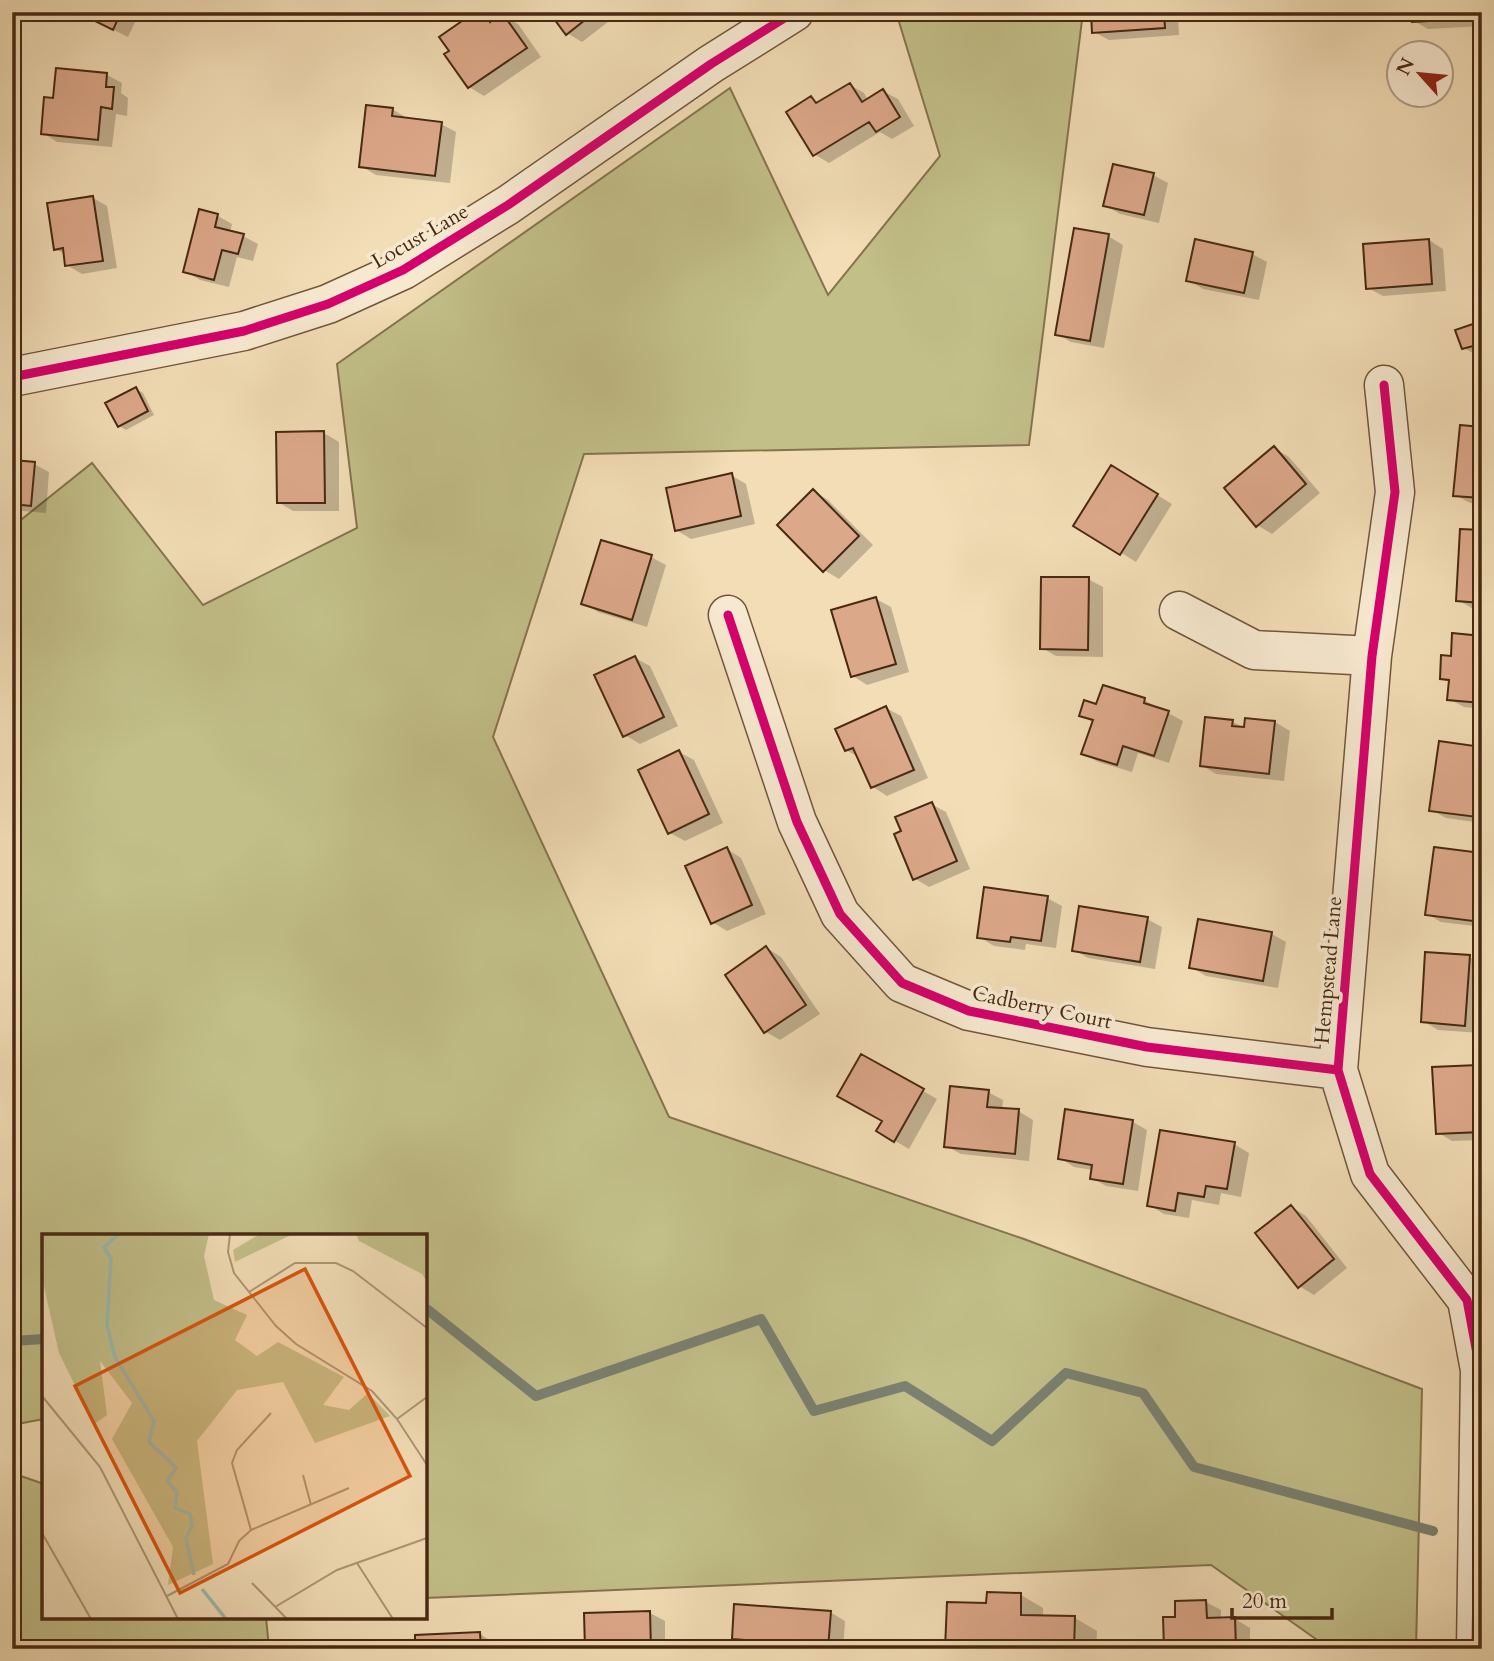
<svg xmlns="http://www.w3.org/2000/svg" width="1494" height="1661" viewBox="0 0 1494 1661" font-family="Cardo,serif">
<style>
.green{fill:#c2bf89;stroke:#85744e;stroke-width:2}
.shadow{fill:#0003}
.lines{fill:none;stroke-linecap:round;stroke-linejoin:round}
.stream{stroke:#7a8171;stroke-width:10}
.building{fill:#dca88a;stroke:#482912;stroke-width:2}
.minor-casing{stroke:#72563b;stroke-width:41}
.minor{stroke:#f7e9d0;stroke-width:38}
.cycleway-casing{stroke:#f7e9d0;stroke-width:13}
.cycleway{stroke:#d6006c;stroke-width:9}
.labels{text-anchor:middle;stroke-width:7;stroke-linejoin:round;paint-order:stroke}
.street-label{font-size:21px;fill:#482912;stroke:#f7e9d0}
.inset-river{fill:none;stroke:#9bbbb1;stroke-width:3.5}
.inset-road{fill:none;stroke:#ae9574;stroke-width:2}
.view{fill:#d8540d;fill-opacity:0.15;stroke:#d8540d;stroke-width:3.5}
.inset-edge{fill:none;stroke:#482912;stroke-width:3.5}
</style>
<rect width="100%" height="100%" fill="#f2ddb6"/>
<filter id="stains"><feTurbulence type="fractalNoise" baseFrequency=".00286" numOctaves="4"/><feColorMatrix values="0 0 0 0 .2 0 0 0 0 .09 0 0 0 0 .02 0 0 0 .5 -.17"/></filter>
<radialGradient id="worn" r=".72"><stop offset=".6" stop-color="#630" stop-opacity="0"/><stop offset="1" stop-color="#630" stop-opacity=".3"/></radialGradient>
<!-- green -->
<path class="green" d="M896 12H1083L1029 445 584 454 493 737 669 1117 1024 1239 1422 1389 1416 1649H1330L1211 1565 425 1598V1236H44V1419L12 1425V527L92 463 203 605 357 528 337 364 730 88 828 295 940 156Z
M12 1473 44 1484V1617H266L269 1649H12Z"/>
<!-- shadow -->
<path class="shadow" d="M78 12H140L128 37Z
M478 12H485L497 19 503 16 518 24 541 57 484 96 469 87 447 54Z
M551 12H621L582 42 567 33Z
M1092 12H1178L1179 35 1109 40 1094 32Z
M1482 12V26L1428 29 1414 21Z
M107 75 122 83 121 93 128 98 127 116 116 114 112 147 57 142 43 133 54 100Z
M850 85 864 93 868 100 883 91 898 99 914 126 892 139 880 132 829 163 814 154 811 98 819 103Z
M392 109 407 118 441 124 456 132 450 183 376 175 361 166Z
M1153 175 1168 183 1159 223 1120 214 1105 205Z
M93 198 107 206 117 268 82 274 67 265 65 254 55 249Z
M201 211 218 216 232 224 230 233 243 236 258 244 253 261 237 257 229 287 200 280 185 271Z
M1108 236 1123 245 1104 348 1071 342 1057 334Z
M1429 240 1443 249 1446 291 1383 296 1368 288Z
M1252 254 1267 262 1259 300 1203 289 1188 280Z
M1482 323 1478 356 1464 348Z
M136 389 143 393 154 415 126 430 119 426Z
M1482 429V504L1470 503 1455 495Z
M324 433 339 442V511H293L278 502Z
M1274 448 1289 457 1320 493 1272 534 1257 525Z
M34 464 49 472 46 513 12 510V472Z
M731 475 746 484 755 524 691 539 676 530Z
M1126 476 1172 504 1136 562 1076 525Z
M814 491 828 500 873 545 839 579 824 570Z
M1482 532V609H1473L1458 600Z
M651 557 666 565 647 627 598 612 583 603Z
M1088 579 1103 587V657L1056 656 1042 648Z
M876 599 891 607 909 672 867 685 853 676Z
M1482 637V709L1464 707 1449 699 1451 683 1441 678 1452 658Z
M635 658 650 666 678 726 640 744 625 735Z
M1144 700 1183 721 1169 763 1138 753 1132 772 1098 762 1084 754 1094 723 1081 715 1098 706Z
M886 708 901 716 928 778 887 796 873 787 860 758 846 750Z
M1247 720 1275 722 1290 731 1284 781 1216 774 1201 765 1233 722 1246 729Z
M1482 749V823L1446 818 1431 810Z
M679 752 694 760 723 823 685 841 670 833Z
M931 804 946 812 970 869 929 887 914 878Z
M727 849 741 858 766 914 727 931 712 922Z
M1436 849 1482 855V927L1441 922 1427 914Z
M1047 898 1062 906 1056 948 1026 944 1025 950 994 946 979 937Z
M1147 919 1162 927 1155 969 1088 958 1074 950Z
M1272 934 1286 942 1278 988 1206 976 1191 967Z
M767 948 781 957 820 1014 780 1040 766 1032Z
M1469 957 1482 964 1480 1033 1438 1030 1423 1021Z
M862 1056 937 1099 909 1149 878 1131 884 1120Z
M1478 1067 1482 1069V1140L1452 1141 1437 1132Z
M988 1092 1003 1100 1002 1110 1018 1111 1033 1120 1029 1161 961 1154 946 1146Z
M1133 1122 1147 1130 1138 1191 1106 1186 1092 1178 1093 1170 1074 1167 1060 1158Z
M1234 1144 1249 1153 1241 1197 1221 1193 1219 1205 1192 1200 1189 1218 1164 1214 1149 1205Z
M1482 1180V1192L1476 1185Z
M1292 1207 1306 1216 1347 1268 1314 1295 1299 1286Z
M1021 1595 1043 1608V1617L1075 1618 1097 1631 1096 1649H947L988 1605Z
M1206 1602 1221 1610V1619H1235L1250 1628V1649H1166L1177 1618Z
M830 1612 845 1621 843 1649H768L748 1646 733 1638Z
M650 1613 665 1621V1649H587Z
M480 1634 494 1643 495 1649H417Z"/>
<g class="lines">
<!-- stream -->
<path class="stream" d="M425 1310H428L536 1396 761 1319 814 1411 905 1386 992 1441 1066 1373 1143 1393 1194 1467 1433 1531
M12 1341 44 1339"/>
</g>
<!-- building -->
<path class="building" d="M77 12H121L113 30Z
M475 12H484L490 22 503 14 527 48 468 88 444 54 449 51 439 37Z
M549 12H595L566 35Z
M1091 12H1164L1165 28 1092 33Z
M1411 12H1482V18L1412 22Z
M56 68 107 73 106 87H114L112 109 101 107 98 140 41 134 44 97 53 98Z
M850 83 862 102 883 89 900 117 876 132 869 122 813 156 786 112 811 96 816 103Z
M366 105 393 108 392 116 442 122 435 176 359 167Z
M1113 164 1154 173 1144 215 1103 206Z
M93 196 103 261 65 266 63 248 54 250 47 203Z
M199 209 218 214 215 227 244 234 238 254 222 250 214 280 183 272Z
M1074 228 1109 234 1090 341 1055 335Z
M1195 239 1253 252 1244 293 1186 281Z
M1429 239 1432 284 1366 289 1363 244Z
M1482 321V372L1473 346 1462 349 1455 330Z
M136 387 148 411 118 427 105 403Z
M1460 425 1482 427V498L1453 496Z
M324 431 325 503H277L276 432Z
M1274 446 1306 484 1256 527 1224 488Z
M13 460 35 462 31 506 12 504Z
M1111 465 1158 494 1120 555 1073 526Z
M732 473 741 516 675 531 666 488Z
M813 489 859 536 823 572 777 525Z
M1460 529 1482 530V603L1456 601Z
M601 540 652 555 632 620 581 604Z
M1041 577H1089L1088 650 1040 649Z
M876 597 896 664 851 677 831 610Z
M1452 633 1482 636V703L1447 700 1449 680 1440 679 1441 655 1451 656Z
M635 656 664 717 623 737 594 675Z
M1103 685 1145 698 1144 703 1169 711 1154 756 1123 746 1117 765 1081 754 1093 720 1079 716 1084 700 1096 704Z
M886 706 914 770 871 788 853 748 845 751 835 729Z
M1205 717 1233 720 1232 726 1244 727 1245 718 1275 721 1269 774 1200 766Z
M1439 741 1482 747V781L1477 817 1429 811Z
M679 750 709 814 668 834 638 770Z
M932 802 957 861 913 880 894 834 901 831 895 817Z
M727 847 752 905 711 924 685 866Z
M1434 847 1482 853 1473 921 1425 915Z
M984 887 1048 896 1041 941 1011 937 1010 942 977 938Z
M1079 906 1148 917 1140 962 1072 951Z
M1198 919 1272 932 1263 981 1189 968Z
M766 946 806 1005 764 1033 725 975Z
M1425 952 1470 955 1465 1026 1421 1022Z
M861 1054 924 1089 894 1142 876 1131 882 1121 837 1096Z
M1478 1065 1481 1132 1436 1134 1432 1067Z
M950 1086 989 1090 987 1107 1019 1109 1015 1154 944 1147Z
M1065 1109 1133 1120 1123 1184 1090 1179 1092 1165 1058 1159Z
M1160 1130 1235 1142 1227 1189 1206 1186 1204 1197 1178 1193 1175 1211 1147 1206Z
M1291 1205 1334 1259 1298 1288 1255 1233Z
M987 1592 1021 1593V1615L1075 1616 1074 1649 977 1647V1649H945L947 1602 986 1603Z
M1206 1600 1207 1618 1235 1617 1236 1649H1164L1163 1617H1175V1601Z
M734 1604 831 1611 828 1649H784V1646L757 1644V1641L732 1639Z
M650 1611 651 1649H585L584 1613Z
M480 1632 481 1649H415V1635Z"/>
<g class="lines">
<!-- minor casing -->
<g class="minor-casing">
<path id="minor" d="M12 377 244 331 328 304 403 270 508 205 711 64 794 12
M1384 385 1395 492 1372 656 1338 1070 1370 1174 1467 1300 1480 1370 1476 1649
M1179 611 1254 650 1372 656
M728 615 797 822 840 914 902 983 969 1011 1147 1047 1338 1070"/>
</g>
<!-- minor -->
<use href="#minor" class="minor"/>
<!-- cycleway casing -->
<g class="cycleway-casing">
<path id="cycleway" d="M12 377 244 331 328 304 403 270 508 205 711 64 794 12
M1384 385 1395 492 1372 656 1338 1070 1370 1174 1467 1300 1480 1370 1476 1649
M728 615 797 822 840 914 902 983 969 1011 1147 1047 1338 1070"/>
</g>
<!-- cycleway -->
<use href="#cycleway" class="cycleway"/>
</g>
<g class="labels">
<!-- street labels -->
<g class="street-label">
<text transform="translate(420 236) rotate(-30)" y="7">Locust Lane</text>
<text transform="translate(1328 970) rotate(-85)" y="7">Hempstead Lane</text>
<text transform="translate(1042 1007) rotate(12)" y="7">Cadberry Court</text>
</g>
</g>
<!-- overview -->
<g transform="translate(42 1234)">
<rect width="385" height="385" fill="#f2ddb6"/>
<path d="M0 0H167L162 22 172 66 205 81 193 106 215 122 236 108 302 143 281 171 307 176 326 159 348 182 273 209 241 148 195 156 155 207 171 330 126 351 131 313 70 205 90 169 58 127 65 181 52 190 17 119 0 44ZM218 0H251L193 28 191 16ZM314 0H385V48L380 40 317 7Z" fill="#c2bf89"/>
<path class="inset-river" d="M77 0 62 13 69 25 65 91 73 123 112 187 107 208 134 234 125 247 135 258 133 274 148 280 150 292 144 304 152 341M160 355 184 385"/>
<path class="inset-road" d="M188 0 186 18 192 39 234 92 254 110 330 157 355 185 385 231M207 58 253 29H294L311 37 385 94M0 162 58 233 136 385M355 185 385 163M261 241 269 271M209 296 190 229 195 216 229 179M0 299 49 385M315 329 351 385M210 349 245 385M125 362 186 330 197 307 209 296 307 254M233 373 295 336 385 304"/>
<path class="view" d="M263 35 368 242 138 359 33 152Z"/>
<rect width="385" height="385" class="inset-edge"/>
</g>
<!-- margin -->
<rect width="1494" height="1661" fill="none" stroke="#f2ddb6" stroke-width="42"/>
<rect x="14" y="14" width="1466" height="1633" fill="none" stroke="#482912" stroke-width="3.5"/>
<rect x="21" y="21" width="1452" height="1619" fill="none" stroke="#482912" stroke-width="2"/>
<!-- north arrow -->
<g transform="translate(1420 74) rotate(297)"><circle r="33" fill="#f7e9d0" stroke="#b19c84" stroke-width="2"/>
<path d="M0-5L12 26L0 18L-12 26Z" fill="#8f2418"/>
<text y="-10" font-size="19" font-weight="bold" text-anchor="middle" fill="#482912">N</text>
</g>
<!-- scale -->
<path d="M1232 1608v10h100v-10" fill="none" stroke="#482912" stroke-width="3.5"/>
<text x="1242" y="1608" font-size="21" fill="#482912" stroke="#f7e9d0" stroke-width="5" paint-order="stroke">20 m</text>
<rect width="100%" height="100%" filter="url(#stains)"/>
<rect width="100%" height="100%" fill="url(#worn)"/>
</svg>
